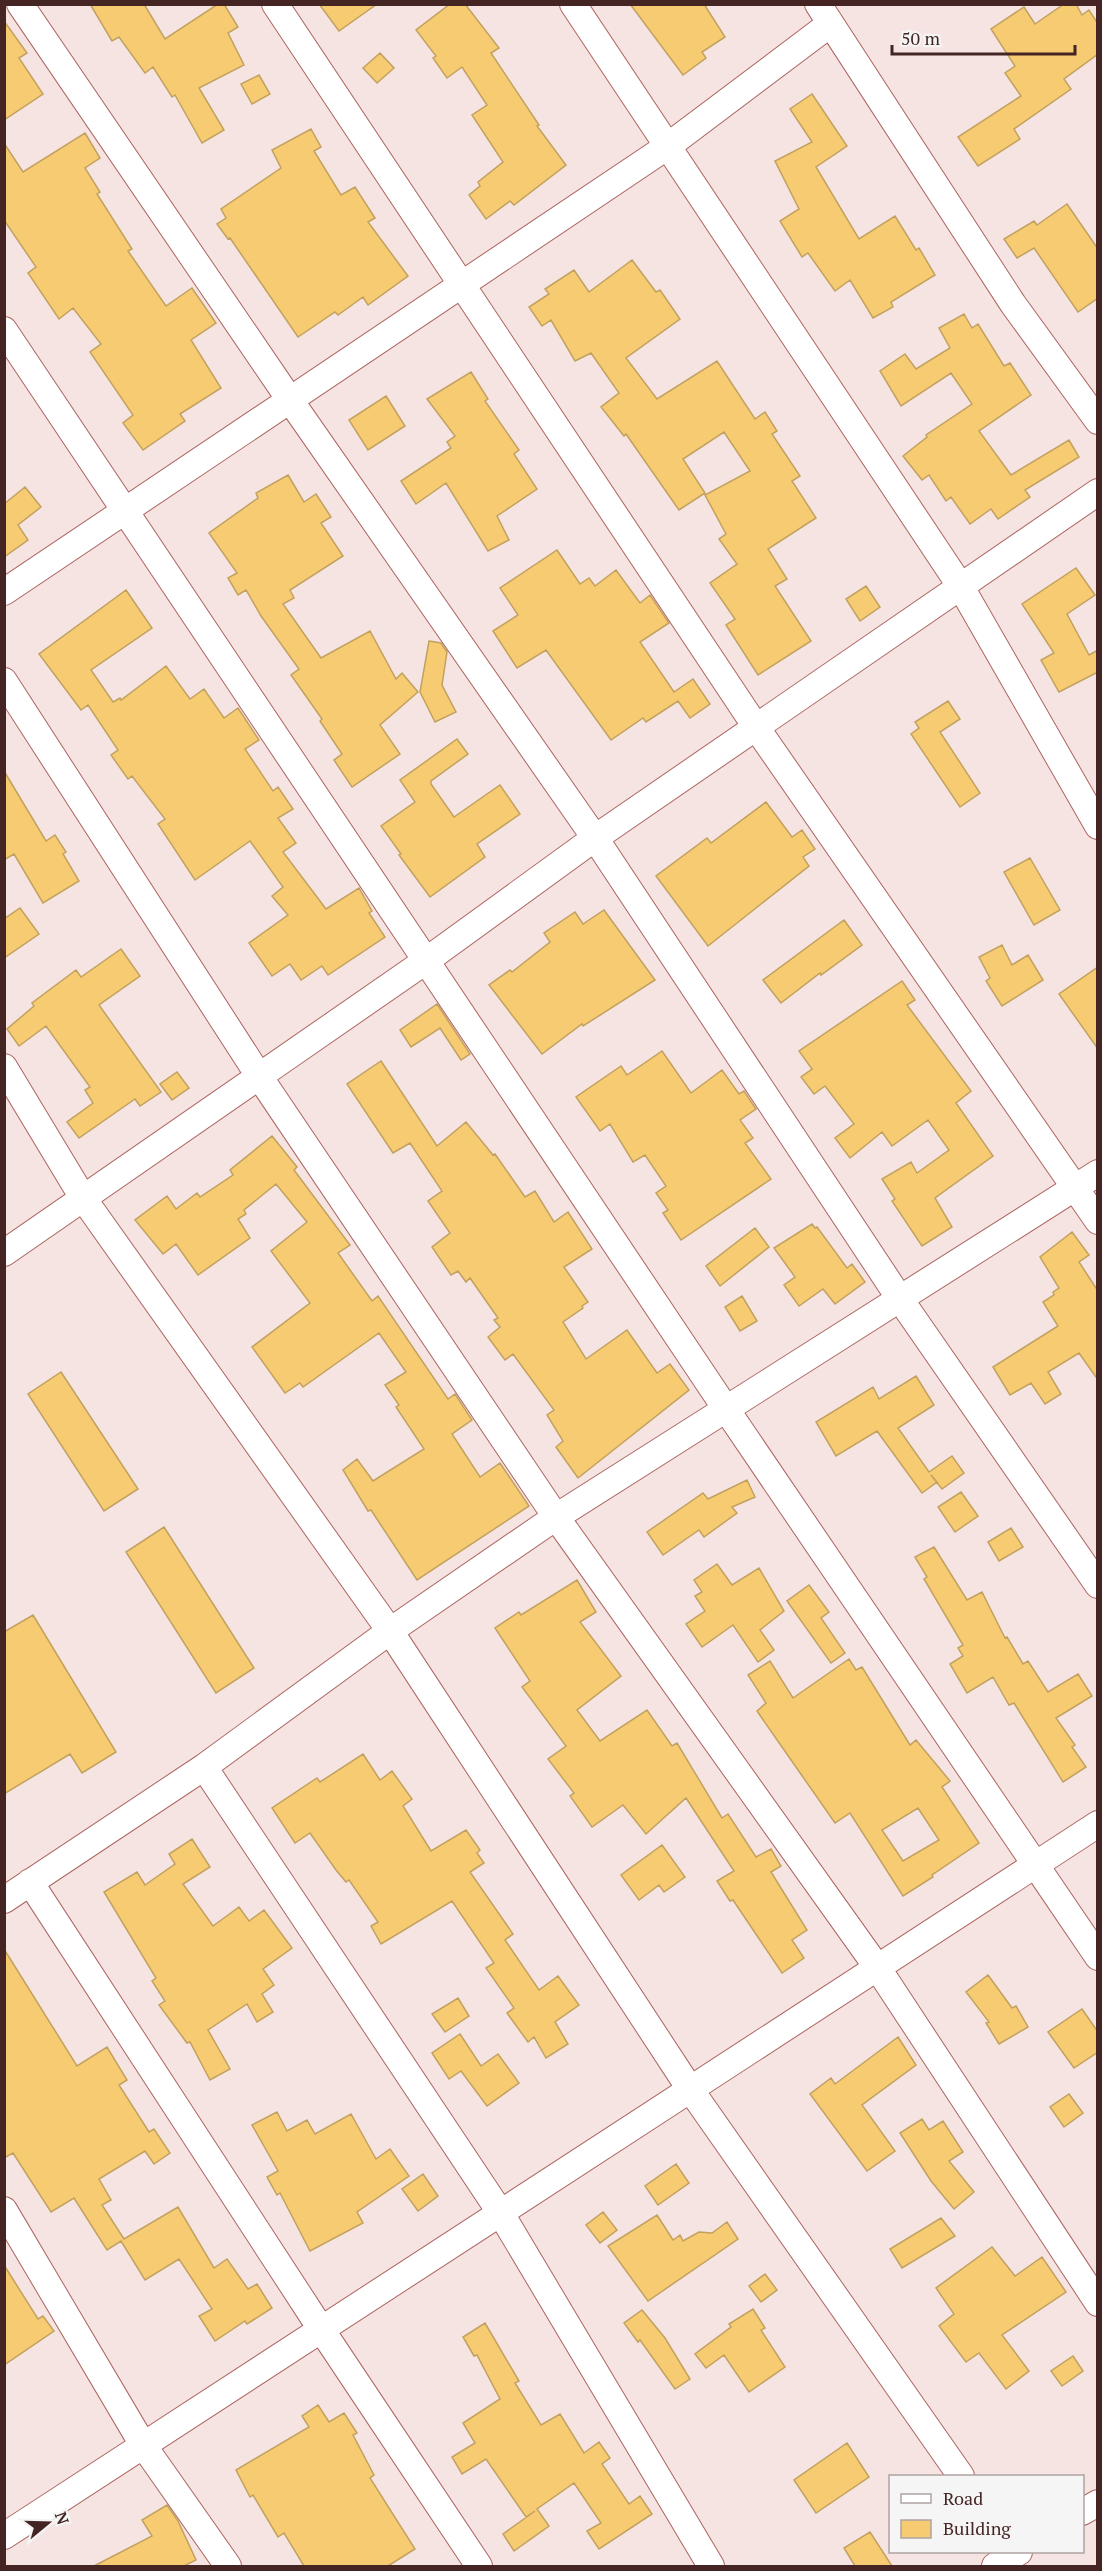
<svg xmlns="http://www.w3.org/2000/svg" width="1102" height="2571" viewBox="0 0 1102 2571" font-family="'PT Serif',serif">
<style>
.building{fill:#f7cb72;stroke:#c2a15f;stroke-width:1.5;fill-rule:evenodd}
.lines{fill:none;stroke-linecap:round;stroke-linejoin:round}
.street-casing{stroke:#ac6561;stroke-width:28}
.street{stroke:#fff;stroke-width:26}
</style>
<rect width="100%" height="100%" fill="#f5e4e2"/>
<!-- building -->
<path class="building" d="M90 4H144L165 39 218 4H224L238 27 228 33 244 65 199 88 224 130 202 143 175 95 172 97 153 67 145 73 119 37 112 41Z
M319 4H377L339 31Z
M450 4H465L499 48 491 53 539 125 537 126 566 165 514 205 510 201 486 219 469 195 480 186 478 182 503 162 472 115 487 105 462 67 447 78 433 58 436 56 416 30Z
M630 4H704L725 37 702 52 706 58 683 75Z
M1064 4H1076L1082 15 1089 10 1098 24V54L1064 79 1071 89 1014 129 1020 139 978 166 958 137 1021 96 1005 73 1015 66 991 29 1024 7 1035 24Z
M4 21 27 53 19 58 43 94 4 120Z
M380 53 394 68 377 83 363 68Z
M259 75 270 94 252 104 241 84Z
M812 94 847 146 816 167 859 239 895 216 916 250 919 248 935 275 891 302 893 307 873 318 850 280 835 291 808 253 802 257 780 221 799 209 775 161 812 142 790 109Z
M311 129 321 147 314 151 341 195 355 187 375 218 368 222 408 276 368 305 363 297 338 315 335 312 298 337 230 238 228 239 217 224 226 218 221 209 281 168 272 150Z
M85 133 100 158 85 168 100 192 97 194 132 249 128 251 166 306 192 288 216 323 191 340 221 388 180 414 185 421 143 450 123 423 133 415 90 352 101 344 73 308 59 319 28 273 36 267 4 220V143L23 172Z
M1067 204 1098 249V298L1078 312 1034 248 1017 258 1004 239 1034 221 1037 225Z
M632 260 656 292 660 290 680 319 626 358 657 399 717 361 755 419 765 412 777 431 772 434 800 476 792 481 816 518 768 549 787 579 775 586 811 641 758 675 726 625 735 619 710 583 737 564 719 539 726 534 705 495 750 471 724 432 683 459 705 493 679 510 626 434 624 436 601 407 619 393 591 353 575 361 551 320 542 326 529 307 549 294 545 289 574 270 589 292Z
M964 314 972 328 978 324 1004 366 1010 363 1031 395 979 431 1011 475 1069 440 1079 457 1025 490 1030 497 998 519 991 509 970 524 951 497 946 501 929 475 922 480 903 456 927 437 926 435 972 404 951 373 901 406 880 371 905 354 916 369 950 348 939 328Z
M471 372 488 399 485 401 519 450 514 454 537 489 497 516 509 540 488 551 446 483 416 504 401 481 451 448 447 442 455 436 427 399Z
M386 396 405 426 368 450 349 420Z
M288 475 304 502 316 494 331 517 321 523 343 556 290 590 294 598 283 604 321 658 370 631 396 679 402 673 418 692 380 725 400 754 352 787 334 760 342 754 320 721 322 719 291 675 299 669 261 616 246 590 238 595 228 578 237 573 209 533 258 498 256 493Z
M25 487 41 507 18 525 28 540 4 557V504Z
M557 550 580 584 589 578 595 586 616 570 640 603 650 595 669 623 640 642 674 692 693 679 710 704 690 718 678 701 646 722 643 718 611 740 546 650 517 668 493 631 518 615 500 588Z
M1076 568 1095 595 1067 614 1089 655 1098 650V672L1059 692 1041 660 1054 653 1022 604Z
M866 586 880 607 860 621 846 599Z
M126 590 152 628 91 670 113 702 120 698 121 700 166 666 190 699 204 689 224 718 238 708 259 740 245 749 273 791 278 787 293 809 278 818 296 843 283 852 326 909 359 888 372 911 369 913 385 937 328 975 322 966 301 980 290 964 272 976 249 943 288 915 272 896 283 887 250 841 195 880 158 824 165 819 132 776 128 779 111 755 118 750 88 705 81 710 39 654Z
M429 641 441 643 447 652 442 685 456 712 435 722 420 692Z
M948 701 960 719 940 732 980 793 960 807 911 734 919 728 915 722Z
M457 739 468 754 431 781V784L454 817 500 785 520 814 477 844 485 857 430 897 399 855 401 854 381 826 415 802 400 780Z
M4 771 46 841 55 835 66 852 63 854 79 881 43 903 14 854 4 860Z
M766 802 792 837 802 830 815 849 803 857 809 866 708 946 656 876 707 838 711 843Z
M1030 858 1060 910 1034 925 1004 872Z
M20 908 39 934 4 958V919Z
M604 910 655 980 583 1026 582 1024 542 1054 489 985 510 970 512 972 550 942 544 933 575 912 583 924Z
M844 920 862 945 821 975 820 973 781 1003 763 980Z
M1002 945 1012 965 1028 955 1043 980 1002 1006 986 981 990 978 979 957Z
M121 949 140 976 99 1005 161 1092 140 1106 135 1099 79 1138 67 1122 93 1103 85 1090 90 1087 46 1026 19 1046 7 1029 34 1006 32 1003 76 970 81 977Z
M1098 967V1049L1059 994Z
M902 981 915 1000 907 1005 971 1091 956 1103 993 1156 935 1198 952 1227 922 1246 892 1201 895 1199 882 1179 911 1162 917 1173 949 1150 928 1120 892 1146 882 1132 850 1158 835 1138 854 1124 825 1086 814 1094 801 1077 812 1069 799 1051Z
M437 1004 470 1054 461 1060 440 1028 411 1047 400 1030Z
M662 1051 691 1093 722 1070 739 1094 744 1091 756 1109 740 1120 753 1138 745 1143 771 1179 681 1240 663 1213 668 1210 656 1193 666 1186 645 1155 633 1162 610 1124 600 1131 576 1097 621 1066 627 1075Z
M381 1061 437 1146 466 1122 493 1155 495 1154 525 1197 535 1191 554 1222 568 1212 592 1249 564 1267 588 1302 582 1306 583 1308 563 1322 586 1359 627 1330 657 1373 670 1364 689 1390 578 1478 556 1447 563 1441 547 1415 554 1410 513 1354 505 1360 488 1337 500 1327 494 1320 498 1318 470 1278 466 1282 458 1271 451 1275 432 1247 450 1233 428 1201 442 1191 410 1143 393 1153 347 1084Z
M177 1072 189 1088 172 1100 160 1084Z
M272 1136 297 1167 294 1170 350 1245 338 1253 372 1301 378 1296 448 1399 455 1394 472 1420 452 1434 480 1477 500 1463 529 1506 417 1580 371 1510 368 1511 343 1470 357 1459 373 1481 424 1449 396 1407 399 1405 385 1385 406 1372 379 1333 303 1387 300 1383 285 1393 252 1347 310 1303 271 1251 307 1222 276 1184 244 1210 246 1214 238 1219 250 1238 198 1275 176 1244 163 1254 135 1220 167 1196 176 1209 197 1193 200 1197 233 1175 230 1170Z
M812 1224 815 1228 817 1227 847 1268 852 1264 865 1282 835 1304 823 1289 799 1306 784 1285 795 1277 774 1248Z
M755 1228 769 1247 720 1286 706 1266Z
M1072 1232 1089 1255 1079 1262 1098 1291V1380L1079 1353 1048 1372 1061 1394 1045 1404 1031 1383 1010 1395 993 1367 1058 1326 1043 1302 1054 1295 1053 1292 1059 1288 1040 1257Z
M742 1296 757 1321 740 1331 725 1307Z
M61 1372 138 1489 104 1511 28 1394Z
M916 1376 934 1405 898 1428 929 1472 952 1456 964 1473 942 1489 931 1475 937 1482 922 1493 877 1431 836 1456 816 1422 873 1387 879 1399Z
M747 1480 755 1497 732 1507 737 1513 704 1537 699 1530 663 1555 647 1532 703 1493 708 1499Z
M961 1492 978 1516 955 1532 938 1507Z
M164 1527 254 1668 216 1693 126 1552Z
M1011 1528 1023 1547 999 1561 988 1542Z
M934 1547 967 1600 982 1592 1005 1638 1007 1637 1023 1664 1028 1661 1048 1692 1078 1674 1092 1696 1056 1718 1075 1745 1072 1747 1086 1767 1063 1782 1014 1703 1009 1705 993 1677 967 1693 950 1664 963 1656 958 1648 963 1645 924 1579 927 1577 915 1557Z
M717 1564 732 1585 759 1568 784 1611 760 1630 774 1650 758 1662 733 1625 702 1647 686 1624 705 1611 695 1596 702 1592 694 1580Z
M577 1580 596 1612 580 1622 621 1676 577 1710 600 1741 647 1710 672 1746 677 1743 722 1818 728 1814 756 1857 771 1849 781 1866 771 1872 807 1930 792 1940 804 1958 782 1973 733 1900 730 1901 717 1881 734 1871 686 1798 646 1834 623 1805 592 1827 570 1796 574 1793 548 1759 566 1746 522 1687 530 1681 495 1628 519 1612 521 1615Z
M809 1585 829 1612 821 1618 845 1653 831 1663 787 1601Z
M33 1615 116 1752 82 1773 70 1754 4 1794V1632Z
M849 1659 856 1670 862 1667 910 1745 916 1740 950 1781 942 1787 979 1843 932 1875 933 1877 903 1896 850 1813 835 1823 782 1747 757 1711 766 1703 748 1675 770 1661 793 1698ZM918 1808 939 1840 903 1861 882 1830Z
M363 1754 380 1780 392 1771 412 1799 403 1806 431 1851 466 1830 480 1850 477 1853 484 1863 470 1872 513 1934 505 1940 539 1990 558 1976 579 2005 555 2022 568 2044 546 2058 534 2037 528 2042 507 2013 514 2008 486 1968 494 1963 452 1901 381 1944 371 1926 378 1922 349 1880 346 1882 336 1870 310 1833 295 1843 272 1808 317 1778 320 1782Z
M192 1839 210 1867 183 1884 213 1926 239 1907 249 1921 264 1910 292 1948 263 1969 274 1985 262 1994 273 2012 257 2022 247 2004 208 2030 230 2069 210 2080 190 2042 187 2043 159 2005 165 2001 152 1981 156 1978 104 1892 137 1872 145 1885 175 1864 169 1854Z
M662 1845 685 1877 664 1892 659 1885 639 1900 621 1875Z
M4 1949 77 2066 107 2047 127 2080 119 2085 149 2132 154 2129 170 2153 154 2164 145 2151 99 2179 111 2200 102 2205 124 2239 178 2207 214 2268 227 2259 248 2289 257 2284 272 2308 247 2324 245 2321 215 2341 199 2316 212 2309 179 2259 145 2280 121 2241 107 2250 74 2198 51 2212 13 2153 4 2158Z
M988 1975 1012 2008 1016 2006 1028 2027 999 2044 986 2023 989 2022 966 1992Z
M458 1998 469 2016 445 2032 432 2014Z
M1082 2009 1098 2032V2052L1074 2068 1048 2032Z
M460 2034 481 2066 498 2054 519 2083 487 2106 461 2071 449 2079 432 2053Z
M898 2037 916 2065 862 2105 895 2151 867 2171 810 2094 831 2078 835 2084Z
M1069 2094 1083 2113 1064 2127 1050 2107Z
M277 2112 287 2131 307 2120 315 2134 351 2114 376 2159 390 2149 409 2176 357 2212 363 2223 310 2251 280 2193 277 2195 267 2177 278 2171 252 2125Z
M922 2119 929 2130 943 2121 963 2152 949 2161 974 2192 954 2209 931 2181 900 2133Z
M676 2164 689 2183 658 2205 645 2186Z
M423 2174 438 2196 418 2211 402 2189Z
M603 2212 617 2230 600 2243 586 2225Z
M657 2215 673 2240 680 2235 683 2241 699 2232 712 2233 727 2222 738 2239 648 2301 608 2246Z
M941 2218 955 2236 902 2268 890 2249Z
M992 2247 1015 2276 1042 2257 1066 2292 1002 2335 1029 2371 1006 2389 979 2353 966 2362 939 2326 954 2314 936 2288Z
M4 2265 38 2319 43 2316 54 2331 4 2365Z
M765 2274 777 2290 761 2302 749 2286Z
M753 2309 765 2328 761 2330 785 2367 749 2392 724 2355 706 2368 695 2354 731 2327 729 2324Z
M642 2310 665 2338 690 2379 675 2389 640 2340 638 2342 624 2323Z
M485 2323 519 2381 515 2383 541 2425 560 2414 584 2453 599 2442 610 2458 602 2464 629 2504 640 2496 652 2514 599 2549 587 2531 601 2523 574 2483 537 2509 549 2526 514 2551 503 2534 535 2511 526 2517 486 2459 462 2474 452 2457 475 2443 463 2423 500 2399 477 2355 474 2356 463 2337Z
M1073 2356 1083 2371 1062 2386 1051 2371Z
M318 2405 329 2422 344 2413 357 2433 353 2435 374 2475 370 2478 415 2549 388 2566H304L284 2533 278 2537 253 2495 250 2497 236 2470 309 2427 302 2416Z
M847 2443 869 2477 816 2513 794 2480Z
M167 2505 178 2521 196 2560 184 2566H94L152 2536 142 2520Z
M870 2532 892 2566H855L844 2548Z"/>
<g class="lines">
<!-- street casing -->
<g class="street-casing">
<path id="street" d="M20 4 290 400 595 838 900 1299 1098 1585
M275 4 756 727 1098 1221
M573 4 961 587 1098 826
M818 4 1013 304 1098 421
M4 330 726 1409 1098 1957
M4 592 668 146 830 24
M4 681 259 1076 556 1517 877 1967 1098 2303
M4 1067 83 1198 390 1631 690 2089 961 2476
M4 1253 427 960 595 838 1098 492
M204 1767 500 2212 711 2566
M30 1882 321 2329 479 2566
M4 1900 204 1767 390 1631 556 1517 1098 1173
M4 2210 143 2445 228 2566
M1082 2512 1098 2503
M4 2536 1098 1824
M995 2566 1019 2552"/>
</g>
<!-- street -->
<use href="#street" class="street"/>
</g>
<!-- border -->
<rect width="1102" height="2571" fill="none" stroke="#442524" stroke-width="12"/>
<!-- legend -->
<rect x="889" y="2475" width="195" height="78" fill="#f5f5f5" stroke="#aea2a1" stroke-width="1.5"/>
<rect x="901" y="2494" width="30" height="9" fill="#ffffff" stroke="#aea2a1" stroke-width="1.5"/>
<text x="943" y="2505" font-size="18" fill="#442524">Road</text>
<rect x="901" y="2520" width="30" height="18" fill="#f7cb72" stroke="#aea2a1" stroke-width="1.5"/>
<text x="943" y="2535" font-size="18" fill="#442524">Building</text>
<!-- north arrow -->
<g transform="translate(48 2523) rotate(71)" stroke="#f5f5f5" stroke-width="4.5" paint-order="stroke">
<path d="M0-4.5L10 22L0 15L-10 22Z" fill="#442524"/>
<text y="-9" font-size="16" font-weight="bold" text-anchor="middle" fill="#442524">N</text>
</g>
<!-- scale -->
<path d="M892 45v9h183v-9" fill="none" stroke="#442524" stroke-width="3"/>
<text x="901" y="45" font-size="18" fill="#442524" stroke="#f5f5f5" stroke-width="4.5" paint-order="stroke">50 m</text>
</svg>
